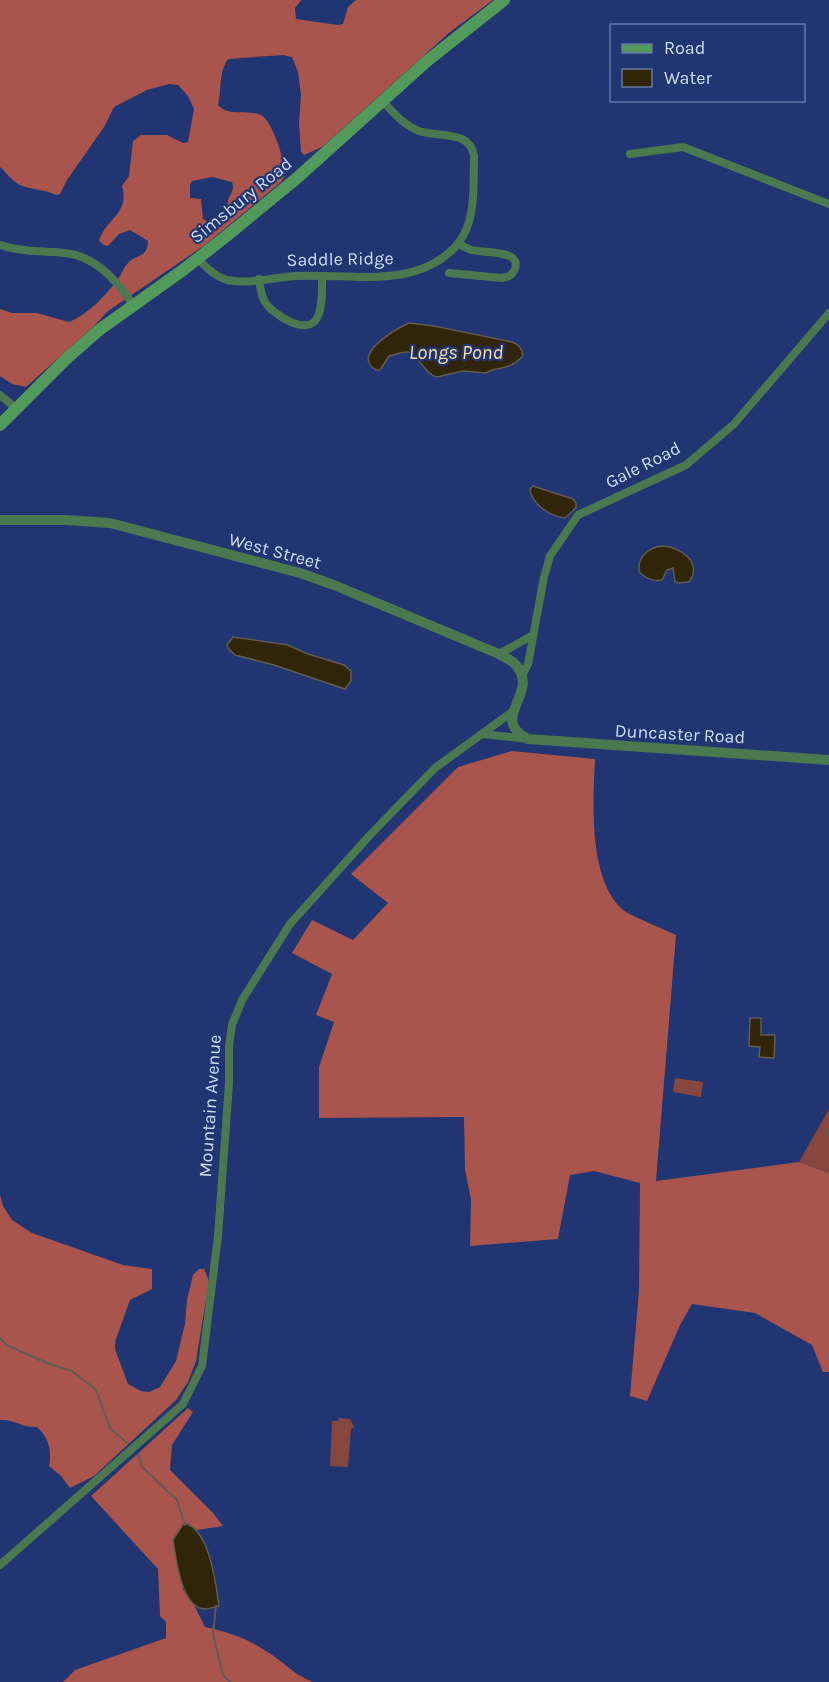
<svg xmlns="http://www.w3.org/2000/svg" width="829" height="1682" viewBox="0 0 829 1682" font-family="Karla,sans-serif">
<style>
.green{fill:#874741}
.forest{fill:#a9544c;fill-rule:evenodd}
.water{fill:#312509;stroke:#615c52;stroke-width:1.5}
.lines{fill:none;stroke-linecap:round;stroke-linejoin:round}
.stream{stroke:#615c52;stroke-width:2}
.minor{stroke:#4c7850;stroke-width:8}
.tertiary{stroke:#4c7850;stroke-width:10}
.secondary{stroke:#52995b;stroke-width:12}
.labels{text-anchor:middle;stroke-width:4.5;stroke-linejoin:round;paint-order:stroke}
.street-label{font-size:18px;fill:#d0ddfb;stroke:#203571}
.water-label{font-size:20px;font-style:italic;fill:#fbdfa0;stroke:#203571}
</style>
<rect width="100%" height="100%" fill="#203571"/>
<!-- green -->
<path class="green" d="M675 1078 703 1082 701 1097 673 1092Z
M829 1109V1173L799 1162Z
M339 1418 350 1419 354 1427 351 1429 348 1467 330 1466 332 1421H338Z"/>
<!-- forest -->
<path class="forest" d="M0 0H301L295 8 296 19 338 25 343 24 348 7 356 0H493L450 32 322 147 304 155 301 152 299 123 301 95 298 72 292 57 283 55 228 59C218 74 222 89 218 105 228 117 247 109 261 115 272 120 285 161 285 174 285 176 282 180 281 182L205 245 108 311 93 327 26 387 12 384 0 376V309L12 313H37L69 322C89 314 105 296 118 279 122 274 123 268 128 263 138 253 147 259 148 241L130 230 119 234 108 246 104 245 99 241C105 219 130 214 122 186L129 176 133 141 141 135H167L183 143 188 142 194 109 188 96 178 85 169 84 147 90 114 107 104 127 67 180 60 194 56 195C44 189 30 190 18 184 11 180 6 172 0 167ZM212 177 232 182C235 191 230 193 228 201 226 206 229 211 227 216L209 222 203 219 201 199 190 198V185L192 181Z
M512 751 595 759C593 801 588 878 622 909 630 916 664 929 676 935L656 1181 799 1162 829 1173V1372H823L812 1345 755 1313 692 1304 680 1325 647 1401 630 1396 639 1290 640 1183 594 1171 570 1175 558 1239 470 1246 471 1200 465 1169 464 1117 319 1118V1067L334 1022 316 1015 332 974 292 953 312 920 353 940 388 903 351 874 458 767Z
M0 1195 3 1206 12 1220 32 1233 123 1265 152 1269V1289L130 1300 115 1342V1349L128 1384 141 1391 149 1392 160 1387 176 1361 185 1324 187 1300 193 1275 199 1269H204L209 1281 196 1361 188 1382 176 1400 94 1476 70 1488 61 1476 49 1466C52 1451 49 1438 37 1427 23 1428 14 1419 0 1420Z
M188 1408 193 1412 172 1445 170 1470 213 1513 223 1526 197 1530 189 1524 184 1523 173 1540 183 1590 194 1605 205 1627C227 1632 247 1638 266 1651 283 1661 295 1676 313 1682H63L75 1670 166 1638V1622L160 1616 158 1569 91 1496Z"/>
<!-- water -->
<path class="water" d="M409 323 434 326 512 342C518 344 524 350 522 357 507 372 499 365 486 373L463 371 437 377C424 374 418 353 408 352 403 351 395 355 389 356L380 370H376C350 355 396 329 409 323Z
M533 486 573 499 576 503V508L565 518C550 516 532 505 530 489Z
M663 546C681 547 703 563 689 582L677 583 675 581 673 568 667 570 662 580C654 582 646 578 640 573 636 558 648 547 663 546Z
M233 637 288 645 305 653 344 665 351 671V681L345 689 274 665 235 655 228 648 227 645Z
M750 1018H761V1035H775L774 1058 759 1057 760 1047 749 1046Z
M184 1523C210 1529 216 1585 219 1606 214 1607 209 1609 205 1609 181 1609 176 1557 173 1540Z"/>
<g class="lines">
<!-- stream -->
<path class="stream" d="M0 1338 6 1345 47 1363 72 1371 96 1390 110 1428 127 1443
M138 1454 142 1467 177 1500 185 1525
M216 1606 213 1634 223 1675 230 1682"/>
<!-- minor -->
<path class="minor" d="M630 154 683 147 829 204
M0 245C21 252 43 251 65 253 95 256 117 280 133 305
M198 259C207 268 214 276 227 280 248 285 274 277 296 276 349 273 416 291 457 245 477 221 473 186 474 156 470 129 438 138 419 131 404 125 394 114 383 101
M449 273 502 278C508 277 511 276 514 271 525 249 482 253 471 250 466 248 462 246 458 243
M259 279C260 287 261 296 265 302 272 314 307 337 317 318 323 307 322 288 322 276
M0 395 17 409
M499 654 533 635
M522 676 528 664 544 577 550 556 578 515 686 465 734 424 829 313
M482 734 528 739
M0 1565 183 1404 202 1366 218 1236 229 1083V1046L232 1025 242 1000 290 924 370 835 435 768 512 712"/>
<!-- tertiary -->
<path class="tertiary" d="M0 520H66L110 523 300 573 334 585 499 654C504 657 511 660 515 664 542 693 487 718 528 739L829 760"/>
<!-- secondary -->
<path class="secondary" d="M0 425 65 360 99 330 183 270 224 238 297 178 427 61 504 0"/>
</g>
<g class="labels">
<!-- street labels -->
<g class="street-label">
<text transform="translate(241 200) rotate(-39)" y="6">Simsbury Road</text>
<text transform="translate(340 259) rotate(-1)" y="6">Saddle Ridge</text>
<text transform="translate(643 465) rotate(-27)" y="6">Gale Road</text>
<text transform="translate(275 551) rotate(15)" y="6">West Street</text>
<text transform="translate(680 734) rotate(3)" y="6">Duncaster Road</text>
<text transform="translate(210 1106) rotate(-86)" y="6">Mountain Avenue</text>
</g>
<!-- water labels -->
<g class="water-label">
<text x="456" y="359">Longs Pond</text>
</g>
</g>
<!-- legend -->
<rect x="610" y="24" width="195" height="78" fill="#203571" stroke="#6678a8" stroke-width="1.5"/>
<rect x="622" y="44" width="30" height="9" fill="#52995b" stroke="#6678a8" stroke-width="1.5"/>
<text x="664" y="54" font-size="18" fill="#d0ddfb">Road</text>
<rect x="622" y="69" width="30" height="18" fill="#312509" stroke="#6678a8" stroke-width="1.5"/>
<text x="664" y="84" font-size="18" fill="#d0ddfb">Water</text>
</svg>
